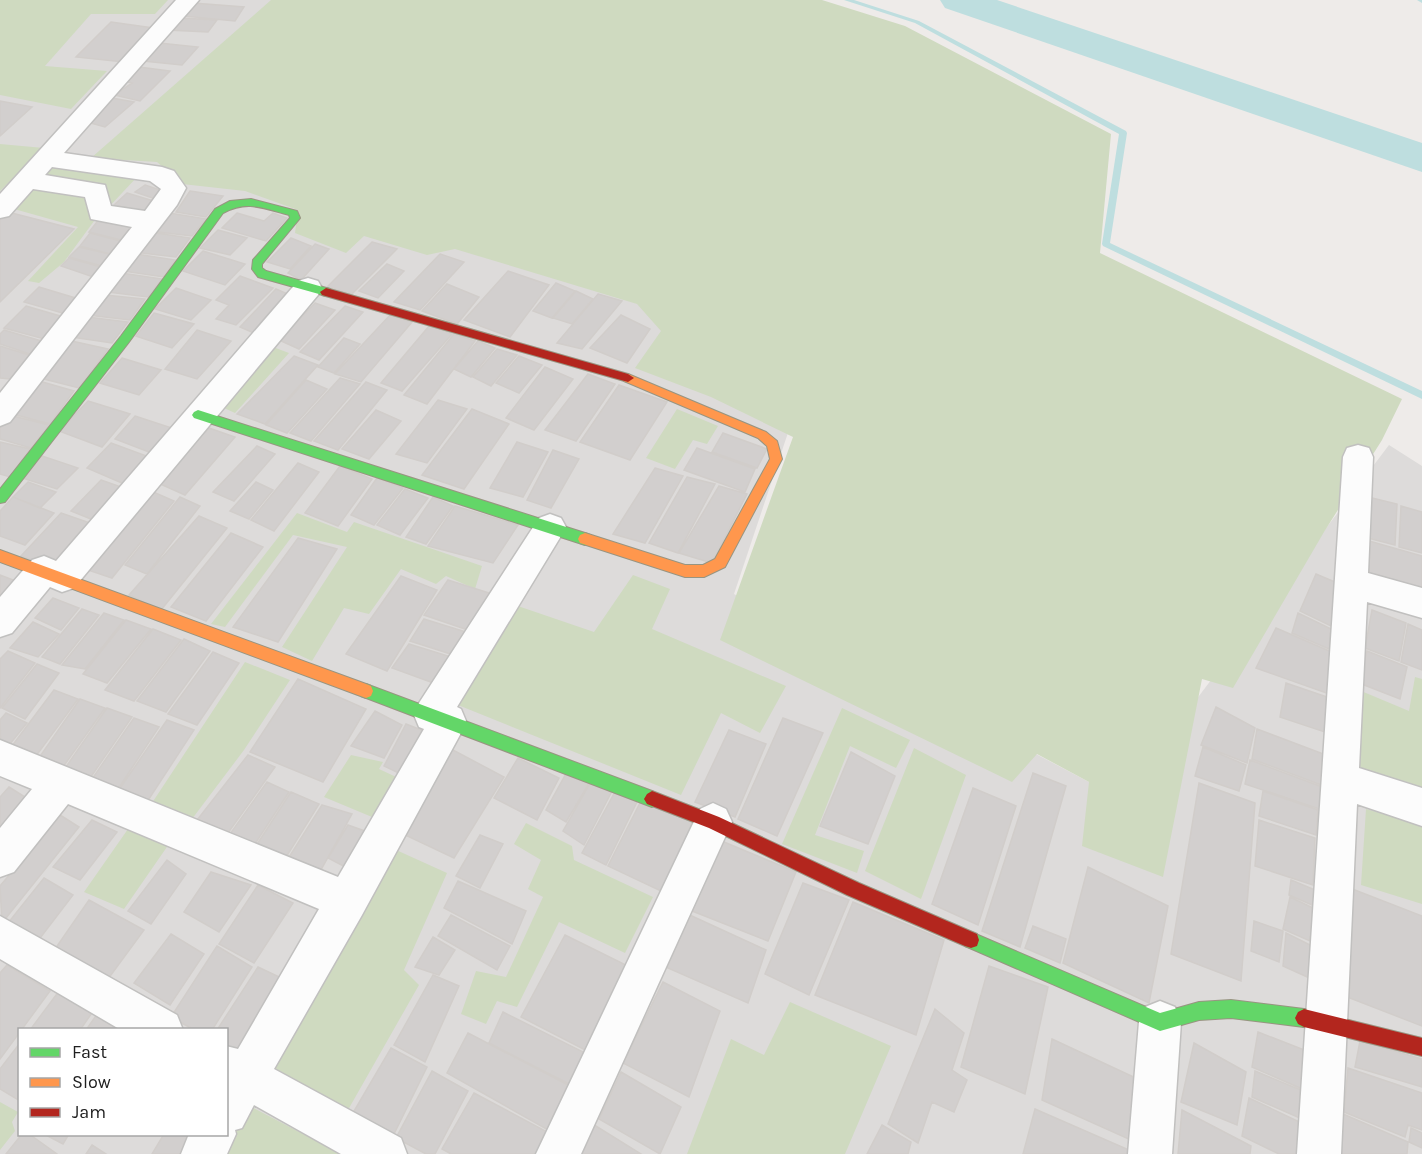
<svg xmlns="http://www.w3.org/2000/svg" width="1422" height="1154" viewBox="0 0 1422 1154" font-family="Karla,sans-serif">
<style>
.residential{fill:#dddbda;fill-rule:evenodd}
.forest{fill:#cfdac0}
.lines{fill:none;stroke-linecap:round;stroke-linejoin:round}
.stream{fill:#bededf;fill-rule:evenodd}
.river{fill:#bededf;fill-rule:evenodd}
.building{fill:#d2cfce;stroke:#d1cdca;stroke-width:1.5}
.street-casing{stroke:#c1c0bf;stroke-width:3}
.fast-casing{stroke:#989581;stroke-width:2}
.slow-casing{stroke:#989581;stroke-width:2}
.jam-casing{stroke:#989581;stroke-width:2}
.street{fill:#fcfcfc;fill-rule:evenodd}
.fast{fill:#63d668;fill-rule:evenodd}
.slow{fill:#ff974d;fill-rule:evenodd}
.jam{fill:#b3261e;fill-rule:evenodd}
</style>
<rect width="100%" height="100%" fill="#eeebe9"/>
<!-- residential -->
<path class="residential" d="M0 0H299L816 349 734 594 1121 799 1389 445 1422 466V1154H0ZM20 1030H226V1134H20Z"/>
<!-- forest -->
<path class="forest" d="M0 0H168L155 14H91L45 66 107 71 71 109 0 95Z
M271 0H822L905 26 1111 134 1100 253 1402 399 1382 440 1324 532 1233 688 1202 679 1163 877 1082 846 1089 782 1037 754 1012 782 720 640 793 437 711 397 635 368 661 331 637 304 455 249 427 255 364 236 346 253 295 233 298 210 245 191 182 184 157 162 91 158Z
M0 144 44 148 0 191Z
M48 162 138 176 107 209 102 189 35 178Z
M29 184 91 195 97 217 64 262 39 283 28 281 78 227 7 207Z
M265 344 289 353 235 413 213 403Z
M677 409 718 426 707 444 693 440 675 469 646 458Z
M297 513 347 532 354 522 482 566 475 589 446 576 436 584 401 569 369 614 344 608 312 661 282 647 347 547 293 535 225 627 211 624Z
M633 575 670 589 652 629 786 686 760 733 721 713 681 795 453 703 515 605 594 632Z
M245 662 290 680 244 750 189 823 150 806Z
M1415 677 1422 679V796L1353 776 1354 688 1409 711Z
M842 708 910 740 896 768 850 746 815 835 864 851 857 873 782 844Z
M914 748 966 775 921 899 865 871Z
M351 755 383 762 379 769 407 782 384 822 324 797Z
M1366 809 1422 825V904L1361 885Z
M526 823 572 846 574 860 653 897 625 953 559 922 517 1007 497 1001 486 1024 461 1014 476 971 506 977 543 897 528 889 541 860 514 844Z
M128 829 169 844 124 909 84 892Z
M394 849 447 873 404 970 419 985 344 1117 264 1077Z
M790 1002 891 1046 845 1154H687L731 1039 764 1055Z
M0 1102 18 1112 12 1122 15 1131 0 1150Z
M248 1105 341 1154H222Z"/>
<g class="lines">
<!-- stream -->
<path class="stream" d="M844 0H854L919 21 1126 131 1127 133 1110 243 1422 391V399L1103 246 1102 244 1119 134 915 23Z
M1417 0H1422V3Z"/>
<!-- river -->
<path class="river" d="M940 0H997L1422 143V172L945 8Z"/>
</g>
<!-- building -->
<path class="building" d="M193 3 244 7 235 21 183 16Z
M179 18 217 20 208 32 168 30Z
M111 22 154 28 124 62 76 57Z
M159 43 198 47 182 65 142 61Z
M139 67 170 71 140 101 114 95 132 83 123 81Z
M112 98 134 102 105 127 83 121Z
M0 101 32 107 0 136Z
M145 185 169 193 161 201 135 192Z
M190 191 223 196 206 217 176 212Z
M127 193 160 203 152 213 114 205Z
M0 210 74 229 0 302Z
M163 212 206 219 192 236 149 231Z
M237 213 264 221 273 213 287 218 266 241 222 228Z
M100 218 141 228 129 242 89 232Z
M218 230 247 238 230 255 200 248Z
M149 232 190 238 176 257 133 252Z
M90 233 128 243 118 256 80 246Z
M291 238 311 246 290 269 267 262Z
M372 242 397 249 352 294 327 287Z
M315 244 329 249 301 280 288 273Z
M79 247 118 256 109 268 69 257Z
M203 251 245 264 225 285 183 271Z
M136 254 175 260 164 277 123 271Z
M440 254 464 262 420 310 394 302Z
M69 258 108 269 99 279 61 266Z
M387 264 404 271 378 298 359 291Z
M508 271 549 285 510 337 464 320Z
M121 273 162 279 148 297 107 292Z
M240 276 273 288 236 325 216 319 229 305 216 300Z
M556 283 575 291 552 318 533 311Z
M447 284 479 297 457 324 422 311Z
M39 287 82 300 69 315 24 302Z
M176 288 211 300 191 320 155 309Z
M276 289 297 298 261 336 240 327Z
M576 291 593 299 572 324 553 318Z
M598 294 622 301 582 349 557 343Z
M105 295 145 299 130 320 87 315Z
M315 303 335 310 299 349 279 340Z
M26 306 67 318 48 340 4 328Z
M345 306 363 312 319 360 300 352Z
M154 313 194 324 172 348 136 336Z
M390 315 412 322 361 382 335 374Z
M621 315 650 329 627 363 590 348Z
M87 317 128 322 112 343 71 337Z
M430 325 452 334 402 391 381 383Z
M4 330 48 343 36 356 0 344V334Z
M197 330 231 341 197 379 165 369Z
M454 334 475 341 427 404 404 395Z
M344 338 360 344 334 373 318 367Z
M67 340 108 349 79 388 36 377Z
M478 341 495 348 471 377 454 369Z
M0 346 35 357 20 380 0 378Z
M497 349 517 355 491 386 473 377Z
M294 356 318 365 265 424 237 414Z
M519 356 542 365 519 393 496 383Z
M122 358 161 370 139 395 100 383Z
M545 367 573 379 534 430 506 418Z
M588 374 615 384 576 441 545 430Z
M340 378 360 384 311 441 290 433Z
M32 379 74 391 50 424 9 413Z
M306 380 327 389 287 433 266 425Z
M366 382 387 390 338 450 314 441Z
M619 385 667 402 630 460 580 442Z
M438 400 467 409 427 463 396 454Z
M88 401 130 414 102 447 59 431Z
M472 409 509 424 464 489 422 475Z
M376 410 401 421 369 459 342 449Z
M9 415 49 425 31 448 0 439V428Z
M135 416 178 430 157 455 115 439Z
M209 428 235 437 185 495 158 483Z
M723 433 767 449 757 468 712 452Z
M0 442 30 449 10 477 0 474Z
M517 442 548 452 523 497 490 488Z
M111 443 152 458 129 486 87 468Z
M257 446 275 454 234 501 213 492Z
M697 448 755 469 745 492 684 470Z
M553 450 579 459 551 508 527 500Z
M42 456 78 468 57 489 22 478Z
M298 463 319 472 274 531 251 520Z
M340 466 372 479 338 526 305 513Z
M655 468 683 476 645 543 613 534Z
M687 477 715 484 678 553 649 543Z
M377 478 403 488 374 525 351 515Z
M101 480 124 488 96 521 71 511Z
M28 482 56 492 40 508 13 497Z
M256 482 273 490 249 519 230 511Z
M719 486 747 494 712 563 679 553Z
M405 489 428 498 400 535 377 525Z
M151 491 174 501 112 578 82 568Z
M1364 496 1397 504 1395 545 1360 536Z
M13 497 54 513 25 545 0 536V511Z
M180 497 200 506 147 574 125 565Z
M433 497 453 506 426 544 406 537Z
M455 506 518 525 493 563 428 546Z
M1401 506 1422 512V553L1399 547Z
M61 513 96 525 58 570 21 556Z
M199 516 227 528 161 610 129 595Z
M231 533 263 547 206 621 171 607Z
M298 538 337 549 278 642 233 627Z
M1362 539 1422 556V596L1359 576Z
M1316 574 1342 585 1335 628 1300 611Z
M0 575 21 583 0 607Z
M401 576 437 590 387 671 346 654Z
M448 580 492 594 471 631 424 615Z
M53 598 79 608 61 630 35 618Z
M82 609 99 615 60 664 42 657Z
M1372 610 1406 623 1399 661 1365 648Z
M104 613 124 620 85 669 62 665Z
M1298 613 1331 629 1329 649 1292 633Z
M424 619 469 633 457 656 410 641Z
M126 620 151 629 107 683 83 674Z
M33 622 59 634 38 657 10 648Z
M1408 624 1422 630V670L1401 662Z
M1276 628 1334 653 1332 695 1256 668Z
M153 629 181 640 134 701 105 690Z
M184 639 210 651 166 712 137 701Z
M409 644 454 658 439 685 392 668Z
M8 651 35 663 0 708V659Z
M1367 651 1407 667 1400 699 1359 683Z
M213 652 239 663 197 725 168 714Z
M37 664 59 673 25 719 2 708Z
M298 679 366 709 323 782 250 752Z
M1286 683 1333 699 1331 734 1280 717Z
M54 690 78 699 30 764 6 754Z
M80 699 105 708 58 774 34 765Z
M1216 707 1255 728 1247 763 1201 745Z
M107 708 132 717 86 784 61 774Z
M375 711 402 725 384 758 351 746Z
M6 713 27 723 1 755 0 720Z
M134 718 159 727 114 795 88 785Z
M783 718 823 733 777 836 738 819Z
M167 720 194 730 143 808 114 797Z
M406 724 434 735 409 778 384 766Z
M1257 729 1326 755 1324 786 1252 759Z
M729 730 766 744 735 817 695 802Z
M1203 747 1246 765 1239 791 1195 776Z
M451 749 504 777 454 858 403 834Z
M851 752 895 776 868 844 820 826Z
M248 755 275 767 225 837 194 824Z
M518 758 559 778 537 820 494 798Z
M1250 760 1325 788 1323 810 1245 784Z
M568 770 591 780 566 822 546 810Z
M1033 773 1066 786 1020 947 982 931Z
M592 780 613 789 584 845 563 831Z
M267 782 289 792 251 850 225 841Z
M1199 783 1255 803 1241 981 1171 954Z
M9 787 36 804 0 848V797Z
M973 788 1016 806 978 925 932 904Z
M616 790 639 798 606 865 582 853Z
M1263 791 1318 810 1316 835 1259 816Z
M291 792 319 804 283 862 254 849Z
M642 799 694 821 661 891 608 866Z
M322 805 352 814 317 877 286 862Z
M60 815 79 827 2 923 0 886Z
M92 820 117 832 80 880 53 867Z
M1259 820 1315 838 1313 885 1255 866Z
M348 825 376 835 353 871 328 858Z
M480 835 503 844 480 888 456 876Z
M712 837 796 872 768 941 682 907Z
M167 860 186 874 151 924 128 911Z
M1088 867 1168 906 1149 1003 1063 963Z
M211 872 251 885 219 932 184 912Z
M44 878 73 895 34 946 4 928Z
M1291 880 1315 890 1312 905 1289 895Z
M458 881 526 911 512 944 444 908Z
M803 883 849 900 809 995 765 974Z
M258 885 293 903 254 963 219 944Z
M1342 885 1422 916V1026L1337 993Z
M1290 897 1313 908 1310 941 1283 929Z
M89 900 144 930 108 979 55 949Z
M853 902 944 940 916 1035 815 995Z
M681 911 766 950 748 1003 654 962Z
M451 915 510 946 497 970 438 936Z
M1254 921 1283 931 1279 962 1251 951Z
M1033 926 1066 939 1060 963 1025 948Z
M1286 933 1316 948 1314 980 1283 966Z
M171 934 204 954 170 1005 134 983Z
M565 935 632 968 593 1054 521 1017Z
M433 937 455 950 439 975 415 967Z
M217 946 252 967 212 1030H194L171 1017Z
M7 965 50 991 0 1059V973Z
M989 966 1048 987 1025 1094 961 1067Z
M258 967 292 983 245 1063 226 1053V1030H217Z
M433 975 459 986 425 1062 394 1045Z
M663 982 720 1011 689 1097 623 1063Z
M62 987 94 1010 80 1030H30Z
M935 1009 964 1033 952 1070 967 1080 954 1112 932 1102 918 1143 888 1124Z
M100 1010 134 1030H86Z
M503 1012 589 1055 573 1086 489 1043Z
M1258 1032 1317 1055 1316 1095 1252 1067Z
M468 1033 572 1087 550 1131 447 1073Z
M1052 1039 1140 1080 1133 1141 1042 1100Z
M1360 1041 1422 1059V1087L1355 1067Z
M20 1043V1101L0 1089V1069Z
M1194 1043 1246 1072 1237 1125 1181 1102Z
M391 1048 427 1067 391 1140 350 1118Z
M1348 1068 1422 1093V1130L1408 1125 1405 1137 1344 1112Z
M432 1071 468 1091 435 1154H426L396 1138Z
M1255 1071 1315 1096 1311 1123 1252 1097Z
M621 1072 681 1107 660 1154 599 1119Z
M474 1093 549 1133 540 1154H451L442 1149Z
M1249 1098 1310 1127 1306 1154H1279L1242 1136Z
M1035 1109 1138 1154H1023Z
M1182 1110 1251 1146 1250 1154H1178Z
M1343 1114 1408 1142 1407 1154H1338Z
M591 1123 641 1154H575Z
M882 1125 911 1142 908 1154H867Z
M1411 1128 1422 1133V1148L1409 1142Z
M22 1134H29L57 1154H6Z
M44 1134H69L63 1144Z
M164 1134H207L196 1154H152Z
M92 1145 106 1154H86Z"/>
<g class="lines">
<!-- street casing -->
<g class="street-casing">
<path id="street" d="M176 0H199L64 153 162 167 174 171 186 188 177 205 10 422 0 426V393L132 227 91 219 85 197 33 189 9 216 0 218V194ZM52 167 150 181 161 189 145 211 111 206 105 185 45 175Z
M308 278 318 281 322 288 318 295 74 588 62 592 50 587 12 633 0 637V597L32 560 44 556 56 561 298 281Z
M1358 445 1369 448 1373 457 1368 573 1422 588V618L1367 602 1359 768 1422 788V826L1357 804 1341 1154H1297L1343 457 1347 448Z
M550 514 561 518 566 527 561 536 457 707 461 709 466 721 461 733 362 915 274 1069 401 1138 407 1154H341L254 1105 242 1128 235 1130 236 1134 227 1154H181L189 1134H226V1046L238 1049 319 909 68 804 14 872 0 877V828L32 789 0 776V740L338 877 424 729 419 727 414 715 419 703 539 518Z
M713 803 726 809 732 822 581 1154H536L700 809Z
M0 916 177 1015 183 1030H121L0 959Z
M1160 1001 1175 1007 1181 1022 1172 1154H1128L1139 1022 1145 1007Z"/>
</g>
<!-- fast casing -->
<g class="fast-casing">
<path id="fast" d="M251 199 297 211 300 218 262 264V268L266 271 330 289V295L326 296 258 277 252 269 253 260 290 218 289 215C262 208 248 200 223 213L129 342 5 502 0 503V489L121 336 215 209 230 201Z
M198 410 585 533 590 535 592 539 590 543 585 545 194 418 192 415 194 412Z
M366 684 652 791 657 794 660 799 657 804 652 807 361 696 359 691 361 686Z
M971 932 1160 1013 1199 1002 1231 1000 1304 1009 1310 1012 1313 1018 1310 1024 1304 1027 1231 1018 1199 1020 1160 1031 965 946 963 940 965 934Z"/>
</g>
<!-- slow casing -->
<g class="slow-casing">
<path id="slow" d="M628 374 766 432 777 441 782 459 725 567 704 577H685L580 543 578 539 580 535 585 533 685 565H703L715 559 770 459 767 446 758 438 624 381 622 378Z
M0 550 366 684 371 686 373 691 371 696 366 698 0 562Z"/>
</g>
<!-- jam casing -->
<g class="jam-casing">
<path id="jam" d="M326 288 628 374 634 378 628 382 322 295 320 292Z
M652 791 719 817 859 883 977 934 979 940 977 946 971 948 965 946 847 895 709 828 647 804 644 799 647 794Z
M1304 1009 1422 1038V1056L1304 1027 1298 1024 1295 1018 1298 1012Z"/>
</g>
<!-- street -->
<use href="#street" class="street"/>
<!-- fast -->
<use href="#fast" class="fast"/>
<!-- slow -->
<use href="#slow" class="slow"/>
<!-- jam -->
<use href="#jam" class="jam"/>
</g>
<!-- legend -->
<rect x="18" y="1028" width="210" height="108" fill="#ffffff" stroke="#a6a6a6" stroke-width="1.5"/>
<rect x="30" y="1048" width="30" height="9" fill="#63d668" stroke="#a6a6a6" stroke-width="1.5"/>
<text x="72" y="1058" font-size="18" fill="#202020">Fast</text>
<rect x="30" y="1078" width="30" height="9" fill="#ff974d" stroke="#a6a6a6" stroke-width="1.5"/>
<text x="72" y="1088" font-size="18" fill="#202020">Slow</text>
<rect x="30" y="1108" width="30" height="9" fill="#b3261e" stroke="#a6a6a6" stroke-width="1.5"/>
<text x="72" y="1118" font-size="18" fill="#202020">Jam</text>
</svg>
